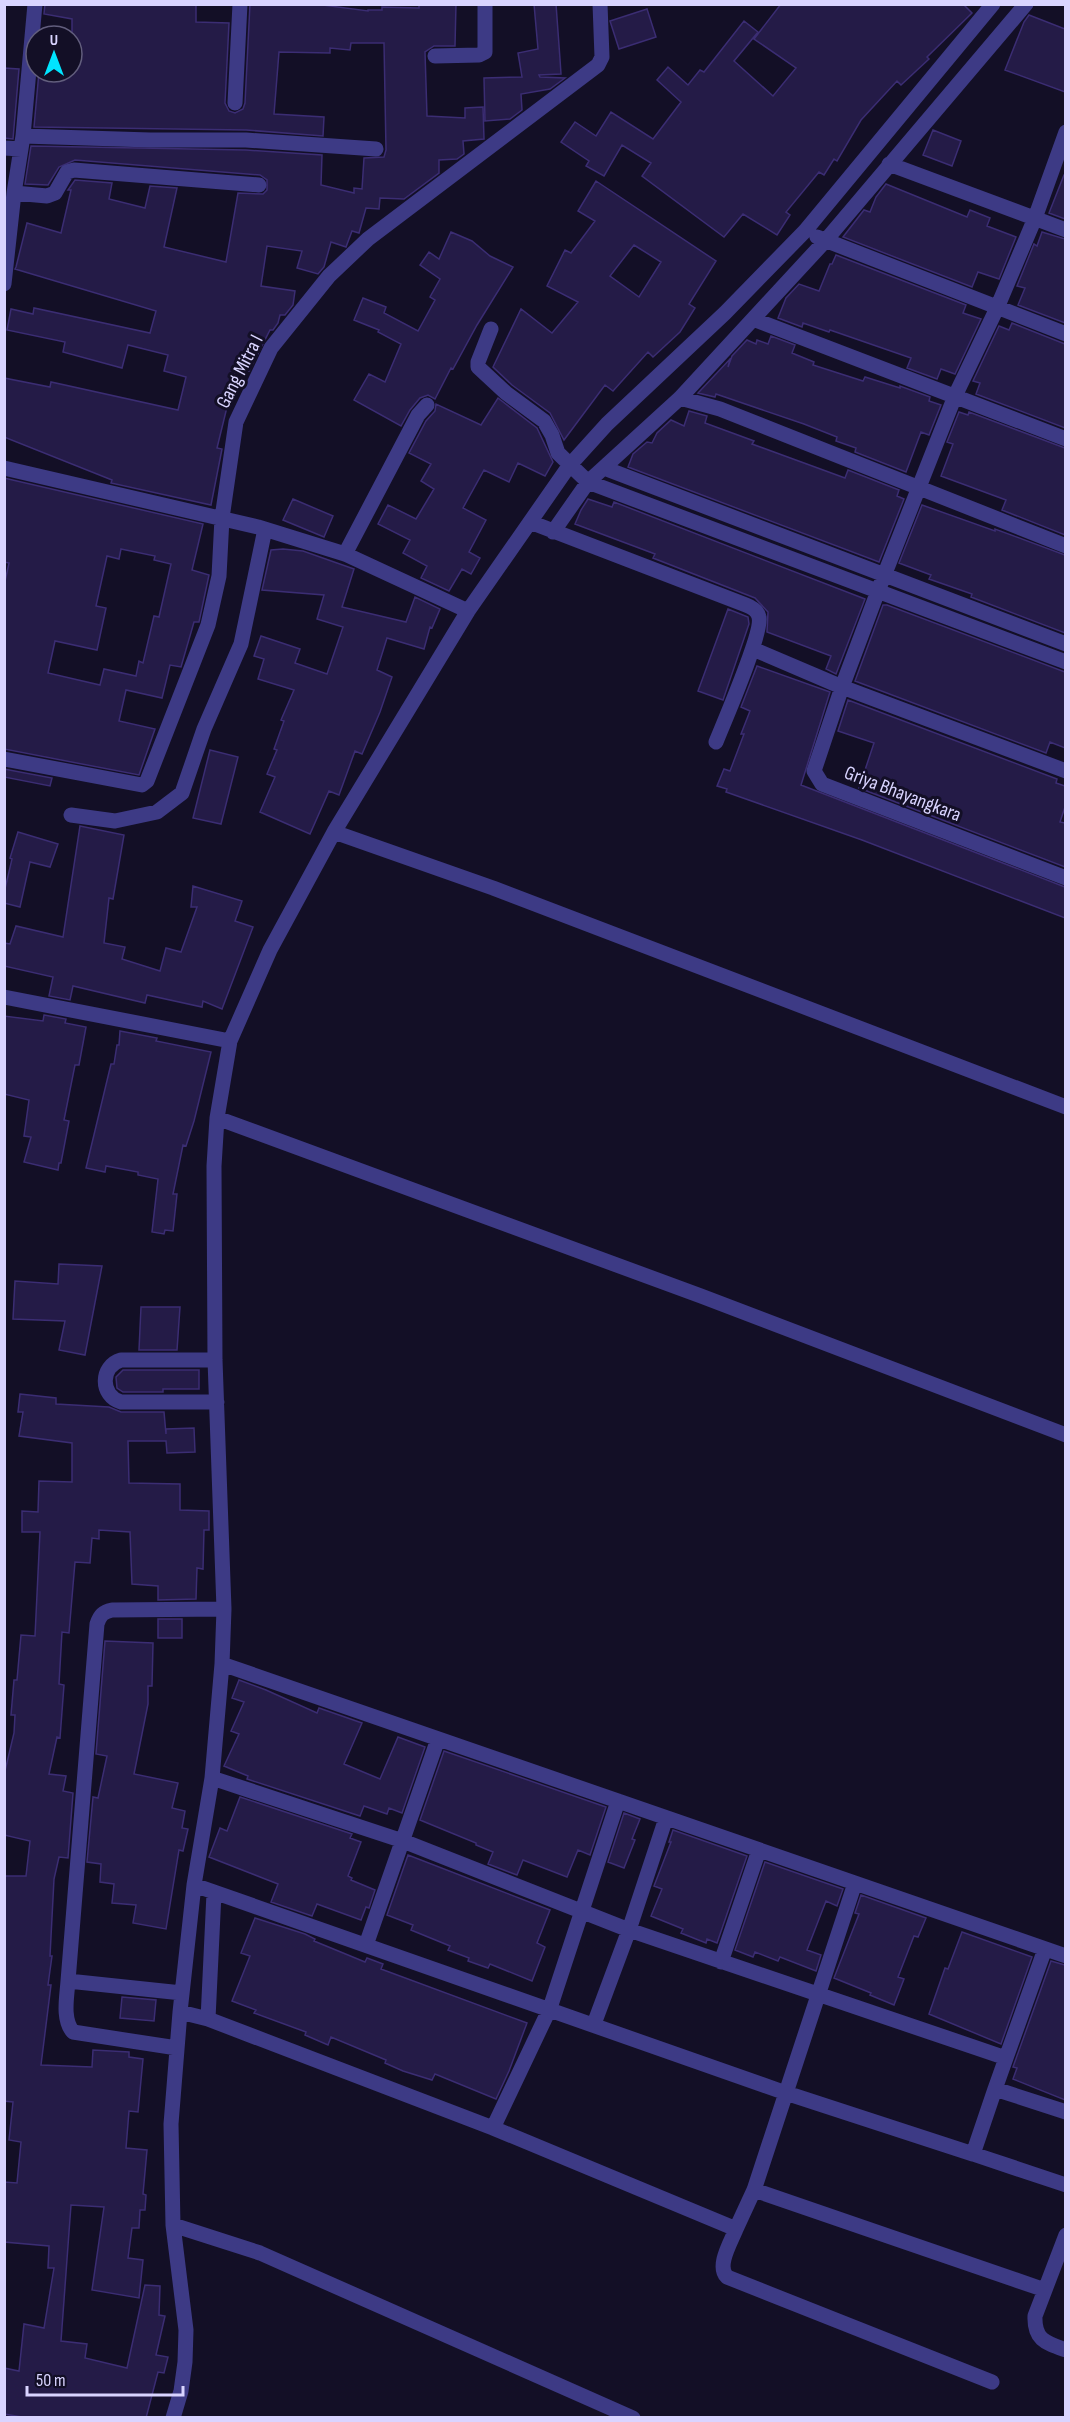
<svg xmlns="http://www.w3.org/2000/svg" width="1070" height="2422" viewBox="0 0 1070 2422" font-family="'Sofia Sans Condensed',sans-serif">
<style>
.building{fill:#241b47;stroke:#3b2d73;stroke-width:1.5;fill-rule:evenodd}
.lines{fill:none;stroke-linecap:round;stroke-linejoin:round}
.street{stroke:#3d3a85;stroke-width:15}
.labels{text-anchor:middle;stroke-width:6;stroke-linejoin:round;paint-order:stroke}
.street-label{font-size:20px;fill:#d9d4ff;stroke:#130f26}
</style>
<rect width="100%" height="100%" fill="#130f26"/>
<!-- building -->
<path class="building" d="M45 4H196V22L229 23 225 103 229 111 235 113 243 109 245 103 250 4H315L368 11V10H382V7L419 8V4H456L455 46H434L425 52 427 116 465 118V108L483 107 484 139 463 141 464 154 457 159 439 160V173L404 199 380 198 379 209 366 208 359 233 352 231 346 247 331 242 324 267 318 274 297 268 302 251 267 246 261 286 295 291 293 305 285 315H280L278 323 273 330H270L249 371 237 366 217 448 222 449 211 505 111 483 112 480 4 437V378L50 387 51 382 178 410 186 377 164 371 168 355 128 345 122 368 63 352 65 342 7 330 11 309 33 314 34 308 150 333 156 311 15 269 16 267 27 223 61 233 71 190H68L75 180 112 183 109 199 145 208 150 186 177 188 164 247 226 262 238 193 263 194 267 190V180L260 175 75 160 59 167 48 185 25 184 31 146 246 150 322 155 321 185 354 193V188L362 189 364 158 384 157 386 150 384 43H351L350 50 330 48V53L279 52 274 114 324 117 323 136 246 130 34 127 39 72H72V19L44 14Z
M534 4H556L560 59 561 74 539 75 540 77 565 78 550 89 521 94 522 110 510 119 485 121 484 78 522 77 518 53 538 49Z
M781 4H963L972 13 927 57 929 59 901 85 897 81 861 120 837 161 834 159 824 175 819 172 786 212 790 215 777 235 743 214 724 237 642 176 651 163 622 145 604 176 586 166 589 161 561 142 575 122 596 136 611 112 653 139 681 102 657 80 668 67 688 85 700 70 704 72 744 21 758 32 734 61 773 96 796 68 754 39Z
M647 9 656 37 619 49 610 21Z
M1029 15 1065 29V92L1005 70 1024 22Z
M4 68 19 69 13 139 4 138Z
M933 130 961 141 952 166 923 155Z
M1064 175H1065V219L1049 213Z
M596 181 716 261 689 304 695 308 680 332 653 357 648 352 613 391 605 385 564 440 550 413 512 385 493 367 521 309 552 333 578 302 547 286 565 250 571 253 595 221 578 211ZM634 245 661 262 639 297 610 276Z
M886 184 967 217 970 210 990 218 987 226 1016 237 999 279 978 272 972 287 843 237 864 210 870 212 876 197Z
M451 232 472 241 490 256 513 267 477 325 453 369 451 368 435 399 428 395 420 398 410 410 401 426 354 400 369 374 385 382 401 344 378 332 379 330 354 320 363 298 386 307 384 313 418 331 435 300 430 297 440 279 420 265 429 252 439 259Z
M1042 232 1065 239V323L1018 305 1025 288 1017 286 1034 244 1037 246Z
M836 255 966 305 963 313 981 319 955 374 941 369 937 379 907 368 911 358 830 330 829 332 803 323 802 327 778 318 786 298 799 284 819 291 830 264H832Z
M1012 323 1065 344V428L976 394 980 383 973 381 999 326 1009 330Z
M771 336 795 345 792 353 814 362 813 365 863 381 865 377 900 388V386L930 397 929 401 941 405 929 435 921 432 906 472 855 452 856 448 836 441 837 437 804 424 716 394 715 397 698 393 730 359 728 367 732 356 747 340 756 344 757 340 768 344Z
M498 398 537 428 553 462 545 476 518 463 509 482 484 470 463 508 486 520 469 552 480 558 471 574 462 569 449 591 421 578 427 566 403 553 410 540 378 524 388 505 416 519 434 489 421 481 431 464 409 453 426 421 435 411 436 404 481 425Z
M689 411 707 416 705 423 754 441 752 444 845 478 848 470 899 490 897 496 904 499 879 562 628 467 633 454 647 442 652 443 657 433 671 420 684 426Z
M959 412 968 415 969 412 1065 448V535L1002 510 1006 500 941 476 953 444 947 442Z
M4 478 203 524 192 570 209 575 199 622H194L181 667 170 665 162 698 126 690 119 721 155 729 139 775 4 749V586L9 563 4 562ZM121 549 155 556 154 560 171 564 159 617 154 616 143 663 139 661 136 676 104 669 100 685 48 673 55 641 97 650 106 608 96 606 107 556 119 559Z
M293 499 333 516 324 537 283 520Z
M588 499 612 507 614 502 865 599 836 674 826 669 831 656 767 632 768 612 755 598 653 558 655 554 575 524 581 510Z
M922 505 995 531V529L1065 555V633L971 597 972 594 929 579 931 575 899 563Z
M283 549 303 551 354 569 342 607 406 622 415 597 440 609 432 628 430 627 424 649 387 638 377 670 392 677 380 712 362 754 355 751 339 795 329 791 310 834 260 812 275 777 267 774 277 750 274 749 284 721 281 720 294 690 258 679 264 659 254 656 261 636 300 649 295 663 327 674 343 627 317 619 324 595 262 590 271 550Z
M883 605H887L1065 672V748L1050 742 1046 753 855 681Z
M728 609 748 617 749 624 723 700 698 691Z
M757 666 830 692 801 785 1065 887V918L862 840 726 792 727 789 717 786 724 769 730 771 744 734H741L750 711 741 707Z
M848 700 1057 779 1056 783 1065 786V807L1060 822 1065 823V867L859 788 874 743 838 731Z
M210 750 238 757 221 824 193 818Z
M4 769 52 778 50 786 4 777Z
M80 826 124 835 113 899 109 898 104 943 125 947 122 959 160 971 166 948 181 952 197 907H191L193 886 242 901 235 921 253 927 222 1009 203 1001 202 1007 147 995 145 1003 73 986 70 1000 49 996 53 977 4 966V943L10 944 16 926 63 937Z
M18 832 58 844 50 867 30 862 20 907 4 903V893L12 859 10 858Z
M44 1015 66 1019 65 1023 86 1027 79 1065H75L64 1120 69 1121 61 1163H59L58 1170 24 1162 31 1137 24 1136 29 1100 4 1094V1016L43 1021Z
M120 1031 157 1038 156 1041 211 1052 194 1121 186 1146 183 1145 173 1194H177L173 1231 165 1230 164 1234 152 1232 158 1179 138 1175V1172L106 1166 105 1172 86 1168 111 1064H114L117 1045H119Z
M59 1264 102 1266 85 1355 59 1350 65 1321 13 1319 15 1281 58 1284Z
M141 1307H180L177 1350H139Z
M123 1370H199V1389H163V1392H123L117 1388 116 1377Z
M20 1394 56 1398V1404L109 1407 121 1412H164L166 1434V1429L194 1428 195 1452 167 1453 166 1441H128L129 1483 180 1484V1510L209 1511V1530H204L203 1569 197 1568 196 1599 158 1600V1586L132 1584 130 1532 99 1530V1539L92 1538 90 1563 75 1562 69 1633 62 1632 59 1684 64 1685 60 1738 57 1737 49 1774 66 1776 63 1791 73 1793 68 1858 59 1857 54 1879 50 1956H52L48 1985H51L41 2065 92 2067 93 2050 129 2052V2057L143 2059 138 2112 129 2111 126 2148 147 2150 143 2194 146 2195 145 2210H140L139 2228H132L128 2258 143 2260 139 2298 92 2290 104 2207 71 2205 61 2341 87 2344 85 2358 127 2368 145 2285 160 2286 159 2315 165 2316 156 2355 168 2357 164 2373 158 2372 146 2418H28L4 2414V2368L19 2371 24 2324 44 2328 54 2268H48L49 2246 4 2242V2182L17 2183 21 2142 9 2140 13 2102 4 2101V1876H26L30 1841 4 1835V1775L14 1733 15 1715H11L14 1680H17L21 1635 35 1636 40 1532H22V1511L38 1512 39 1481 72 1482V1443L19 1436 23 1412H18Z
M158 1619H182V1638H158Z
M105 1641 153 1643 152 1686H148V1704L134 1774 178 1783 172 1808 185 1811 182 1828 188 1829 183 1851 179 1850 166 1929 133 1923 136 1905 112 1903 114 1884 100 1882 101 1864 87 1862 93 1797 98 1798 107 1756 96 1754Z
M239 1680 266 1690 317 1713 319 1708 362 1723 344 1764 380 1779 398 1737 425 1747 402 1813 389 1808 387 1814 364 1806 360 1816 247 1779 248 1776 224 1766 239 1734 231 1731 244 1702 232 1698Z
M444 1751 606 1807 590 1855 578 1850 567 1877 523 1860 517 1875 488 1864 493 1852 476 1845V1843L420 1820Z
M240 1797 352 1834 350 1838 361 1842 348 1876 352 1878 351 1880 375 1890 369 1908 366 1907 361 1920 317 1904 312 1916 271 1902 278 1884 209 1857 220 1828 227 1831Z
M624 1813 640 1819 632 1839 635 1840 624 1868 608 1862Z
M673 1830 747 1856 717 1943 707 1939 706 1943 681 1933 683 1929 651 1916 662 1889 654 1886 671 1842H669Z
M408 1855 550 1910 537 1943 545 1947 532 1981 490 1964 488 1968 468 1961 469 1958 448 1950 450 1946 411 1930 413 1925 387 1915Z
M765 1862 843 1889 837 1906 826 1901 807 1950 821 1955 816 1971 780 1957 778 1961 755 1952 753 1957 735 1950Z
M861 1895 926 1918 918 1937 914 1936 898 1977 904 1979 894 2005 870 1995 871 1993 834 1978 859 1914 855 1913Z
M255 1918 305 1934 315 1939 314 1941 365 1962 367 1958 383 1964 381 1969 527 2023 509 2071 496 2099 435 2074 432 2080 403 2071 385 2063 386 2060 331 2037 328 2045 305 2035 306 2032 254 2013 256 2010 232 2001 250 1956 241 1953Z
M962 1932 1032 1957 1001 2044 929 2014 945 1968 948 1969Z
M1051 1961 1065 1965V2100L1013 2079 1017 2068 1013 2067Z
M122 1997 156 2000 154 2021 120 2018Z"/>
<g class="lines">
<!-- street -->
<path class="street" d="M435 56 479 55 485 52V4
M235 103 240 4
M1066 132 1035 218 997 308 955 396 878 591 842 687 814 771 822 784 1066 878
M23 136 150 140H246L376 149
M4 148 21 149
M889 164 1066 230
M14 193 47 196 55 193 67 172 74 170 259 185
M817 237 1066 334
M4 284 14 193 23 136 35 4
M753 319 1066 439
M491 329 478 362V367L506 393 544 421 552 435 558 453 588 482 1066 662
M680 398 720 409 1066 546
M4 468 258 527 345 554 468 611
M604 468 1066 644
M530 522 746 605C751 607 758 611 759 617 763 632 724 722 716 742
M553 532 588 482 680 398 826 240 1026 4
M345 554 418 415 427 405
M753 649 842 687 1066 771
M4 759 142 785 147 781 208 625 219 576 222 518 236 422 271 348 329 276 368 239 598 65 602 57 600 4
M71 815 115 821 157 812 182 793 204 729 241 644 265 529
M334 832 493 888 1066 1107
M4 997 230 1041
M217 1118 701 1296 1066 1435
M215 1360H121C100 1366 100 1396 121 1402H217
M222 1664 1066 1956
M212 1778 403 1841 629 1930 1006 2058 995 2089 1066 2112
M194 1885 786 2093 973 2154
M366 1945 438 1739
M721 1962 759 1850
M68 1981C67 1997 62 2019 73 2032L177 2048
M182 1993 68 1981 97 1624C100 1615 103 1612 112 1610L224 1609
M180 2012 208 2019 493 2128 736 2229 754 2190 855 1883
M208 2019 214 1893
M594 2024 629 1930 666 1818
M1006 2058 1045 1949
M995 2089 973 2154 1066 2185
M493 2128 550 2008 618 1801
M754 2190 1045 2290
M173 2225 260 2253 633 2418
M736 2229C731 2242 716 2266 727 2277L992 2382
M1066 2235 1035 2316C1034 2340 1046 2343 1066 2350
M173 2418 181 2391 185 2362 186 2330 173 2225 171 2124 180 2012 194 1885 212 1778 222 1664 224 1609 215 1360 214 1166 217 1118 230 1041 270 950 334 832 468 611 569 466 607 424 725 313 805 231 993 4"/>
</g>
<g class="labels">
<!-- street labels -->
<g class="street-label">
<text transform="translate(239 371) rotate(-63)" y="7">Gang Mitra I</text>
<text transform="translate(903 793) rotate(21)" y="7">Griya Bhayangkara</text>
</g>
</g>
<!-- border -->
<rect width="1070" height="2422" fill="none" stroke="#d9d4ff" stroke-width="12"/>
<!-- north arrow -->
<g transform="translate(54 54)"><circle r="28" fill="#130f26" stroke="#625e7d" stroke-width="1.5"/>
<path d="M0-4.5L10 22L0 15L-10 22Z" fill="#00e5ff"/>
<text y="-9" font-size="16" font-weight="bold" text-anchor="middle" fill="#d9d4ff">U</text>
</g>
<!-- scale -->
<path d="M27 2386v9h156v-9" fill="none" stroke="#d9d4ff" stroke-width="3"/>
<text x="36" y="2386" font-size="18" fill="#d9d4ff" stroke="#130f26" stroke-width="4.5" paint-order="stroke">50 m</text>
</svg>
